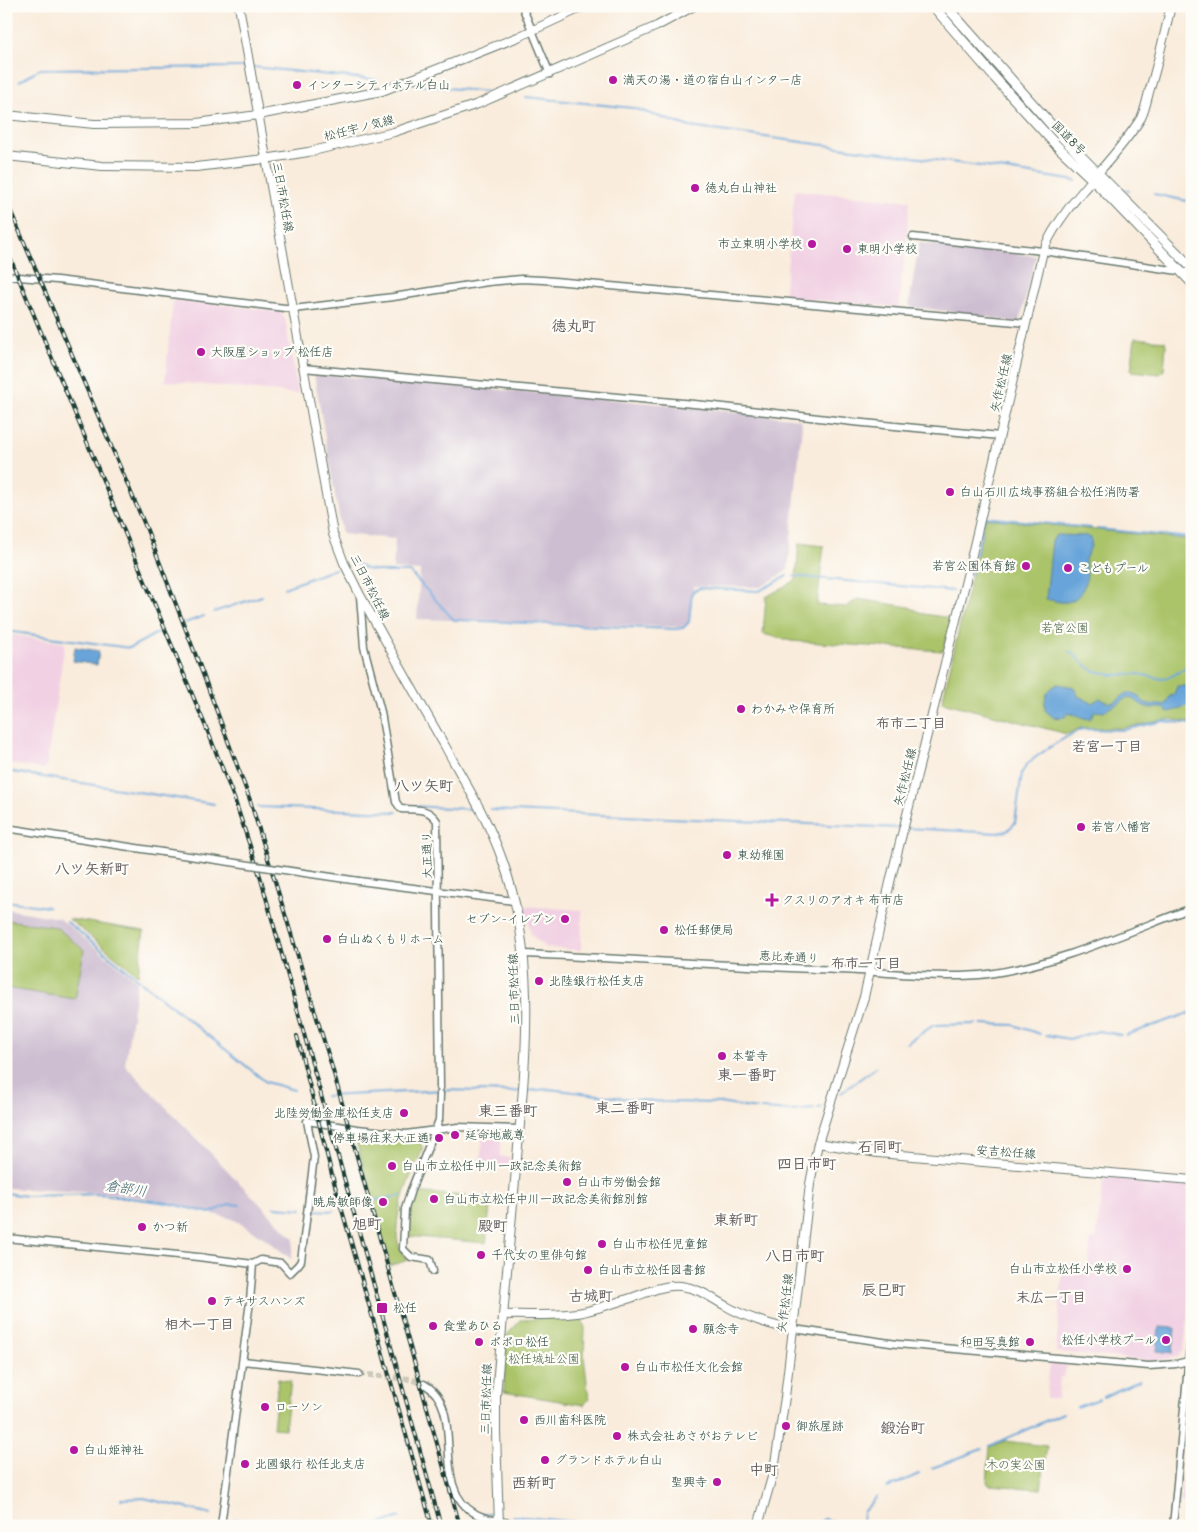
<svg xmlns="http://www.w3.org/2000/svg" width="1198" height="1532" viewBox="0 0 1198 1532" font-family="Delius,'Klee One',sans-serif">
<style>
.built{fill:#f1d0e3}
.industrial{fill:#cebed1}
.green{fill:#abc46a;stroke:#65804f}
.water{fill:#68a4d9;stroke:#447086}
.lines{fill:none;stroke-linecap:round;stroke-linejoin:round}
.stream{stroke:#68a4d9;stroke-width:2}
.minor-tunnel{stroke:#cdc9ba;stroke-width:6;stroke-dasharray:6 3;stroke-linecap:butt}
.minor-casing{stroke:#6b7a6f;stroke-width:9}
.major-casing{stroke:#6b7a6f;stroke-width:10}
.highway-casing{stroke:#6b7a6f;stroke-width:11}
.minor{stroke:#fff;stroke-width:6}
.major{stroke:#fff;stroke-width:8}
.highway{stroke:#fff;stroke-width:9}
.rail-casing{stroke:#1f3d34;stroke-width:4}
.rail{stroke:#fdfcf7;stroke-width:2;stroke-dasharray:5.5;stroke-linecap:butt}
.minor-bridge-casing{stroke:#6b7a6f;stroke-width:9;stroke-linecap:butt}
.minor-bridge{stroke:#fff;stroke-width:6}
.poi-dot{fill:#b5179e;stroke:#fdfcf7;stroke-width:2}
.labels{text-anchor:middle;stroke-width:4.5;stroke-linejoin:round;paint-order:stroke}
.poi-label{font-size:12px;fill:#1f3d34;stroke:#fdfcf7;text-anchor:start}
.street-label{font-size:12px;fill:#1f3d34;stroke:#fdfcf7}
.park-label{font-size:12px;fill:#425f42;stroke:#fdfcf7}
.neighbourhood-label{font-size:14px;font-weight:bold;fill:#625b5e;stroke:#fdfcf7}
.water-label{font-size:14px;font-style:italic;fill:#39616e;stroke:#fdfcf7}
.quarter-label{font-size:15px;font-weight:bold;fill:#625b5e;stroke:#fdfcf7}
</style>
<rect width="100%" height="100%" fill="#fdfcf7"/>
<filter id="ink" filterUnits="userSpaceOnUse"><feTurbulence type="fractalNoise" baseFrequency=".02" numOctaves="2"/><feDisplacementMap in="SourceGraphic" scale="10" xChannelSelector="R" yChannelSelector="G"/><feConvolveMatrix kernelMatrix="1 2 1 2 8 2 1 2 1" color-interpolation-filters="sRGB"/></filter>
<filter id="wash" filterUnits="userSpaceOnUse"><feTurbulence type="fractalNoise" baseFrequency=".0096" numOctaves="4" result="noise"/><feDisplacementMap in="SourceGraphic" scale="20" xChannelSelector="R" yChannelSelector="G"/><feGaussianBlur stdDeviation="1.12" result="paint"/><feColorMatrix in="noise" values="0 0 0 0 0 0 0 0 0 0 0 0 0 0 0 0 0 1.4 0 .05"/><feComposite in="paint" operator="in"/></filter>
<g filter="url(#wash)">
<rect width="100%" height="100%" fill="#f9ecdc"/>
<!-- built -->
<path class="built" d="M795 190 910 201 899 307 784 297Z
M175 298 280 312 285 319 298 394 165 381 173 301Z
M6 634 65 643 46 767 42 769 6 763Z
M525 906 582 910 581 950 546 948 531 935Z
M483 1132 502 1134 500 1156 510 1158 509 1168 480 1165Z
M1108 1176 1192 1184V1271L1184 1349 1178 1357 1154 1361 1056 1352 1063 1266 1088 1267 1091 1239H1096L1103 1182Z
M1050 1363 1066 1364 1064 1377H1060L1058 1399 1046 1398Z
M1184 1462H1192V1503L1180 1502Z"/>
<!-- industrial -->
<path class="industrial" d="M919 243 1036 256 1019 323 971 314 912 307 909 305Z
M314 374 674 405 800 419 802 424 788 570 761 587 694 586 688 622 682 627 417 619 420 571 393 569 395 539 342 534Z
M6 909 59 918 137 981 125 1065 294 1239 291 1259 266 1239 233 1219 166 1202 122 1194 6 1188Z"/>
<!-- green -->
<path class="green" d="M1135 338 1165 341 1166 345 1164 370 1160 374 1131 371Z
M985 518 1192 540V723L1170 719 1123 728H1081L1067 734 942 702Z
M799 543 824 546 817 605 847 607 857 599 909 607 924 614 951 618 943 651 791 641 763 634 766 597 796 580Z
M69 919 144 931 138 975Z
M6 920 56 927 84 950 75 999 6 988Z
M354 1133 416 1140 420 1142 423 1149C410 1177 381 1235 408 1260L390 1266Z
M413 1192 491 1198 486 1243 406 1236 407 1205Z
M569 1317H581L585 1328 584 1357 589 1399 584 1405 504 1392 506 1336 521 1320Z
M278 1379 291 1381 285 1429 273 1428Z
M1005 1441 1047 1446 1041 1489 989 1485 987 1482 990 1447Z"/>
<!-- water -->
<path class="water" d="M1056 535 1087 536 1091 538C1093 547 1088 552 1085 560 1084 565 1087 568 1087 572 1087 584 1080 601 1066 602 1060 603 1052 600 1046 599L1052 541Z
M75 647 99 651 97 665 73 661Z
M1058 684 1074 687 1078 696 1092 703 1100 698C1117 711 1120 692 1131 693 1138 694 1139 698 1144 702 1148 705 1162 706 1166 704L1170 696 1174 695 1177 686H1186L1188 688 1187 696 1188 705 1181 709 1168 712 1164 708C1156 708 1149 709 1142 705 1135 701 1134 698 1126 698 1119 706 1111 705 1104 712L1095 711 1090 719C1082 719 1074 712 1066 714L1065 717 1054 718 1045 710C1044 698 1046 690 1058 684Z
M1159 1327 1175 1328 1173 1353 1157 1351Z"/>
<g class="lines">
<!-- stream -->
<path class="stream" d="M253 67 377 80
M20 81 40 69 248 67
M418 85 488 92
M6 91 10 89
M526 97 633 108 690 127 980 166 1076 181
M1126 190 1129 191
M1154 194 1192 202
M983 523 985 517 1091 528
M1097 529 1192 538
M976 555 982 530
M351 564 356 563 366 569 387 572H410L454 620 675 629 683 628 689 622 692 592 700 588 759 591 787 576
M971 575 973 565
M793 576 953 591
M284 588 335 569
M214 612 262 596
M185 623 204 616
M6 631 130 648 159 632
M1069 651 1088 667 1095 671 1112 675 1139 674 1162 679 1174 675 1192 663
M6 771 214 804
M409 806 471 809
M258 807 397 812
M491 810 900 828
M905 828 998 833 1007 831 1015 823 1022 772 1029 762 1050 747 1070 735 1082 729 1124 730 1163 721 1192 724
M6 901 48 907
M67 922 266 1082 294 1090
M981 1024 1014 1025 1040 1034
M1046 1035 1069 1039 1099 1031 1121 1035
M1126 1035 1192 1012
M907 1043 934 1025 976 1024
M526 1091 549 1089 631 1099 666 1102 719 1103 757 1109
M841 1093 876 1067
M325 1096 446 1090 510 1092 521 1091
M818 1108 822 1107
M761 1109 791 1111 814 1109
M6 1193 26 1196 101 1194 168 1203 210 1213 231 1204 240 1205
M374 1200 401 1196
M274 1207 302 1209
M313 1210 334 1211
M1103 1397 1140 1380
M1077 1407 1099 1399
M990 1446 1063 1413
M932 1468 982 1449
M887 1488 919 1474
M121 1499 144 1498 211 1514
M479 1513 489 1514
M513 1516 575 1522
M234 1519 264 1526
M591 1524 610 1526
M374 1526 400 1517
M816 1526 824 1519 846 1526
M862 1526 863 1512 877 1497"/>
</g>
</g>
<g filter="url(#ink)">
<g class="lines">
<!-- minor-tunnel -->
<path class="minor-tunnel" d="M359 1374 410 1379 424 1384"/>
<!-- minor casing -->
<g class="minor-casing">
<path id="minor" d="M522 6 550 74
M913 237 1043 251 1192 273
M6 276 57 280 293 309 393 297 488 282 521 279 543 280 1026 323
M303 368 715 406 853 422 1000 436
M360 596 364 647 381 712 396 802 401 809C416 810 428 807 437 821L440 1088
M6 828 162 852
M359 881 514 901
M525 954C629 959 733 966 837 970 885 971 940 980 988 974 1059 964 1125 933 1192 908
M6 1238 198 1257 253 1264 261 1260 281 1263 290 1273 298 1265 301 1261 314 1157 307 1121 357 1129 406 1134 458 1127 519 1129
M433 1271 430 1260 411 1257 403 1249 405 1209 411 1190 439 1120 440 1094
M794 1329 897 1344 1149 1366 1176 1364 1192 1360
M243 1361 359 1374
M424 1384C469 1409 427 1488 476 1514 495 1524 527 1524 548 1526
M221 1526 250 1301 253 1264
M1173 1526 1192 1323"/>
</g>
<!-- major casing -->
<g class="major-casing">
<path id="major" d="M239 6 333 534 344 563 360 595C388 645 416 696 445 746 466 785 487 817 502 859 539 959 525 1065 516 1169 509 1245 503 1320 496 1396V1432L499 1526
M6 115 94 124 197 123 258 115 382 91 518 37 585 6
M6 156 102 166 196 167 265 159 308 152 394 132 478 104 657 26 694 6
M818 1143 878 1153 1192 1180
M503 1315C529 1314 557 1317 583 1312 600 1308 617 1302 634 1297 648 1292 665 1284 681 1286 699 1288 711 1298 726 1306 741 1315 776 1328 794 1329
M758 1526 774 1470 785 1397 810 1184 818 1143 864 997 891 878 966 580 1043 251C1065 200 1112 165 1141 118 1145 110 1147 100 1149 92 1158 64 1164 35 1171 6"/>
</g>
<!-- highway casing -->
<g class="highway-casing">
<path id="highway" d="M933 6 995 78 1056 145 1093 180 1192 283
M946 6 1063 138 1192 268"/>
</g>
<!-- minor -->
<use href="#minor" class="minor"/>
<!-- major -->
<use href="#major" class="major"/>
<!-- highway -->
<use href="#highway" class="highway"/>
<!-- rail casing -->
<g class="rail-casing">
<path id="rail" d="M6 200 147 530 198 661 250 800 332 1067 460 1526
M6 248 210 737 234 798 260 876 441 1526
M297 1036 332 1175 432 1526"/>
</g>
<!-- rail -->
<use href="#rail" class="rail"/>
<!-- minor-bridge casing -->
<g class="minor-bridge-casing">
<path id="minor-bridge" d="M162 852 359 881"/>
</g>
<!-- minor-bridge -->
<use href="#minor-bridge" class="minor-bridge"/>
</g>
</g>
<!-- markers -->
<g class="poi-dot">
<circle cx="613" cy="80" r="5"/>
<circle cx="297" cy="85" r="5"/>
<circle cx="695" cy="188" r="5"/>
<circle cx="812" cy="244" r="5"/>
<circle cx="847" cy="249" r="5"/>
<circle cx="201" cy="352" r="5"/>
<circle cx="950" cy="492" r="5"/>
<circle cx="1026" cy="566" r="5"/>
<circle cx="1068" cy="568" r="5"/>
<circle cx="741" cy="709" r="5"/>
<circle cx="1081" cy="827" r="5"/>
<circle cx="727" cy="855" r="5"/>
<path d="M769.5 892.5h5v5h5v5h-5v5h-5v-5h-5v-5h5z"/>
<circle cx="565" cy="919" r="5"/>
<circle cx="664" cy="930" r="5"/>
<circle cx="327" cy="939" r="5"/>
<circle cx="539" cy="981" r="5"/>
<circle cx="722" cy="1056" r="5"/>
<circle cx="404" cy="1113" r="5"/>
<circle cx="455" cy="1135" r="5"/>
<circle cx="439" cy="1138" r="5"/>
<circle cx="392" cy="1166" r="5"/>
<circle cx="567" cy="1182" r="5"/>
<circle cx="434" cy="1199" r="5"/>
<circle cx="383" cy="1202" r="5"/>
<circle cx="142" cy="1227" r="5"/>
<circle cx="602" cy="1244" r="5"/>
<circle cx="481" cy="1255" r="5"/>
<circle cx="1127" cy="1269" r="5"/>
<circle cx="588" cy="1270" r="5"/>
<circle cx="212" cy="1301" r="5"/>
<rect x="376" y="1302" width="12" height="12" rx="2.5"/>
<circle cx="433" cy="1326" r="5"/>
<circle cx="693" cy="1329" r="5"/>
<circle cx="1166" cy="1340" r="5"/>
<circle cx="479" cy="1342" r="5"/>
<circle cx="1030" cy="1342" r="5"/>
<circle cx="625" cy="1367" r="5"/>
<circle cx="265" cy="1407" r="5"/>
<circle cx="524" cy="1420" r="5"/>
<circle cx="786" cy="1426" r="5"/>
<circle cx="617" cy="1436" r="5"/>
<circle cx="74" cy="1450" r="5"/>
<circle cx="545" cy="1460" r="5"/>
<circle cx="245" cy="1464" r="5"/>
<circle cx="717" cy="1482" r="5"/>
</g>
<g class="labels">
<!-- poi labels -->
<g class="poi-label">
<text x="623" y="84">満天の湯・道の宿白山インター店</text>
<text x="307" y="89">インターシティホテル白山</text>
<text x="705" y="192">徳丸白山神社</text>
<text x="802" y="248" text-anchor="end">市立東明小学校</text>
<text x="857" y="253">東明小学校</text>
<text x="211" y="356">大阪屋ショップ 松任店</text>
<text x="960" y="496">白山石川広域事務組合松任消防署</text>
<text x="1016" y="570" text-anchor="end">若宮公園体育館</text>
<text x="1078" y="572">こどもプール</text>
<text x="751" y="713">わかみや保育所</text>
<text x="1091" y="831">若宮八幡宮</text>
<text x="737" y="859">東幼稚園</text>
<text x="782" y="904">クスリのアオキ 布市店</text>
<text x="555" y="923" text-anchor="end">セブン-イレブン</text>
<text x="674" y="934">松任郵便局</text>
<text x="337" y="943">白山ぬくもりホーム</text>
<text x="549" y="985">北陸銀行松任支店</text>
<text x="732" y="1060">本誓寺</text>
<text x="394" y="1117" text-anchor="end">北陸労働金庫松任支店</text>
<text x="465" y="1139">延命地蔵尊</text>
<text x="429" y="1142" text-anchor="end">停車場往来大正通</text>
<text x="402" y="1170">白山市立松任中川一政記念美術館</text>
<text x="577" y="1186">白山市労働会館</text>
<text x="444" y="1203">白山市立松任中川一政記念美術館別館</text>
<text x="373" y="1206" text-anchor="end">暁烏敏師像</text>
<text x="152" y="1231">かつ新</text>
<text x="612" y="1248">白山市松任児童館</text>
<text x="491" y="1259">千代女の里俳句館</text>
<text x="1117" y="1273" text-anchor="end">白山市立松任小学校</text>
<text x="598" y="1274">白山市立松任図書館</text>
<text x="222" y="1305">テキサスハンズ</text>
<text x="393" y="1312">松任</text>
<text x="443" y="1330">食堂あひる</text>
<text x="703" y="1333">願念寺</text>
<text x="1156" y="1344" text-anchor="end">松任小学校プール</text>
<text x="489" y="1346">ポポロ松任</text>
<text x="1020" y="1346" text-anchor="end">和田写真館</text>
<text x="635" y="1371">白山市松任文化会館</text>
<text x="275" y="1411">ローソン</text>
<text x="534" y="1424">西川歯科医院</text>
<text x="796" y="1430">御旅屋跡</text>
<text x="627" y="1440">株式会社あさがおテレビ</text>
<text x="84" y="1454">白山姫神社</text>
<text x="555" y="1464">グランドホテル白山</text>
<text x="255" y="1468">北國銀行 松任北支店</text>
<text x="707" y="1486" text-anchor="end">聖興寺</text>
</g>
<!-- street labels -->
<g class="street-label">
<text transform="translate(359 128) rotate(-14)" y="4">松任宇ノ気線</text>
<text transform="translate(1069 138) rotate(45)" y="4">国道8号</text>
<text transform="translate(283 197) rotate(80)" y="4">三日市松任線</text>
<text transform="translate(1001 383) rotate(-77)" y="4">矢作松任線</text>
<text transform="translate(370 587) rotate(63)" y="4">三日市松任線</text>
<text transform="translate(905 777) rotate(-76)" y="4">矢作松任線</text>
<text transform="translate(427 855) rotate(-91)" y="4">大正通り</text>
<text transform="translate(789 957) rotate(3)" y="4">恵比寿通り</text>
<text transform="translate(514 989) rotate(-92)" y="4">三日市松任線</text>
<text transform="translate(1006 1152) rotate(4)" y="4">安吉松任線</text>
<text transform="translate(785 1303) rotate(-83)" y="4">矢作松任線</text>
<text transform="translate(486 1399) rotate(-88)" y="4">三日市松任線</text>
</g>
<!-- park labels -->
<g class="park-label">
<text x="1065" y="632">若宮公園</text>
<text x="544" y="1363">松任城址公園</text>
<text x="1016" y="1469">木の実公園</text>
</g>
<!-- neighbourhood labels -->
<g class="neighbourhood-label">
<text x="911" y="728">布市二丁目</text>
<text x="1107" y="751">若宮一丁目</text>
<text x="866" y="968">布市一丁目</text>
<text x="1051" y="1302">末広一丁目</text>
<text x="199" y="1329">相木一丁目</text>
</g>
<!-- water labels -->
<g class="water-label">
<text transform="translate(126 1188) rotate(9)" y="5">倉部川</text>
</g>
<!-- quarter labels -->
<g class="quarter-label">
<text x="574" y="331">徳丸町</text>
<text x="424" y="791">八ツ矢町</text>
<text x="92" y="874">八ツ矢新町</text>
<text x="747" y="1080">東一番町</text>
<text x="625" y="1113">東二番町</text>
<text x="508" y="1116">東三番町</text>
<text x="880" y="1152">石同町</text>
<text x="807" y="1169">四日市町</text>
<text x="736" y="1225">東新町</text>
<text x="367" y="1229">旭町</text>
<text x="493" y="1231">殿町</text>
<text x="795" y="1261">八日市町</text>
<text x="884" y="1295">辰巳町</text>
<text x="591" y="1301">古城町</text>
<text x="903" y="1433">鍛治町</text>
<text x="764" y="1475">中町</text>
<text x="534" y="1488">西新町</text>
</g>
</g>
<!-- margin -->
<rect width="1198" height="1532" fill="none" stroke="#fdfcf7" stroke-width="25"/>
</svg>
